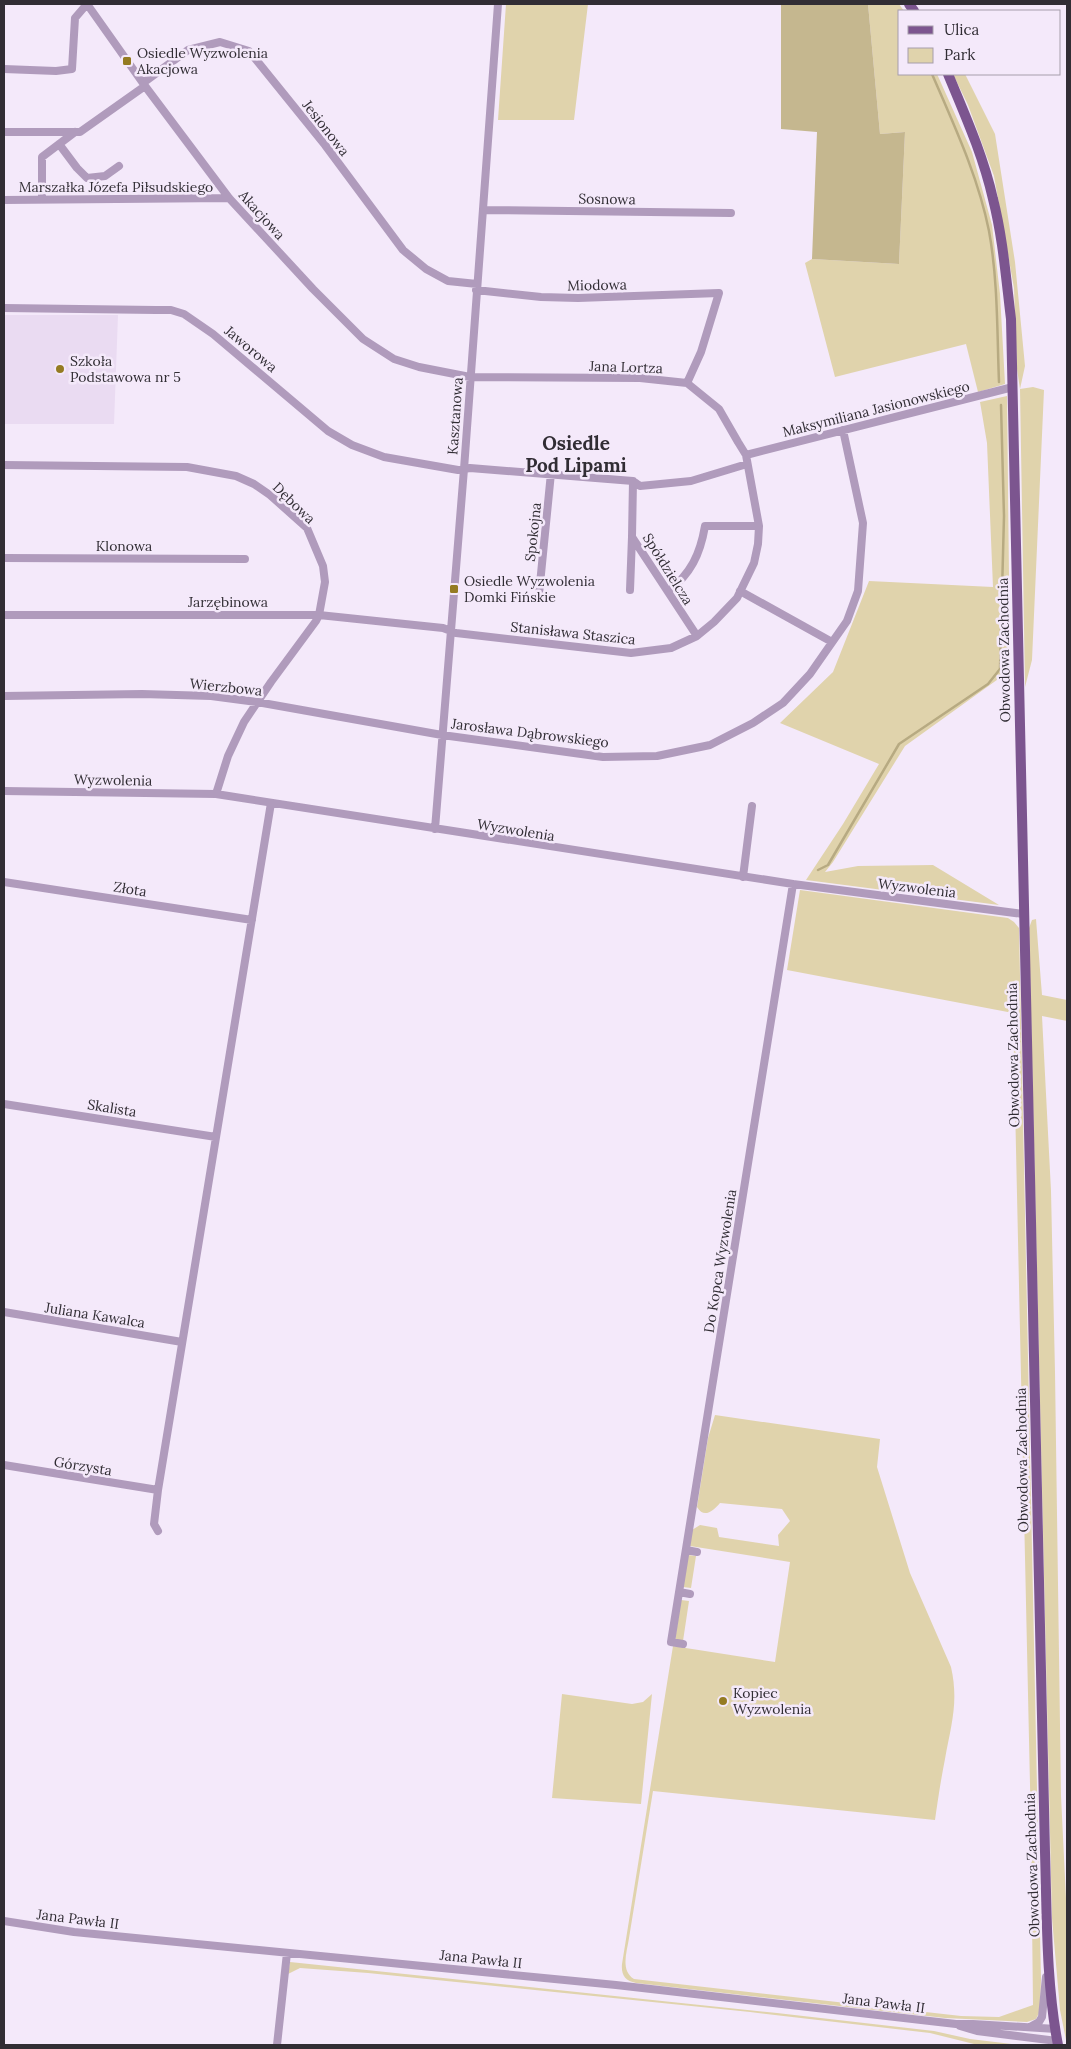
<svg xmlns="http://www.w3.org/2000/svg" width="1071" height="2049" viewBox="0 0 1071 2049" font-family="Lora,serif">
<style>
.built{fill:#eadbf2}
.green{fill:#e0d3ac}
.forest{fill:#c5b78f}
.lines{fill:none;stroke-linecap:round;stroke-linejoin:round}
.stream{stroke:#b7aa82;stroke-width:2.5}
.minor{stroke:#b09bbc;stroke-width:8}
.major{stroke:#7c558f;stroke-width:10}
.poi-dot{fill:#947b22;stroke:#f4e9fa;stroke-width:2}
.labels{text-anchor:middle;stroke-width:5;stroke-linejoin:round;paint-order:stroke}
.poi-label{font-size:14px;fill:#312d34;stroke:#f4e9fa;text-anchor:start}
.street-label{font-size:14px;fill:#312d34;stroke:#f4e9fa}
.district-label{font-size:19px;font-weight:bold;fill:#312d34;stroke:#f4e9fa}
</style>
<rect width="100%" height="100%" fill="#f4e9fa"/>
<!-- built -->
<path class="built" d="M4 315H118L114 424H4Z"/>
<!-- green -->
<path class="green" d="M506 4H588L574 120H498Z
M868 4H899L904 11H900V74H937L972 152 992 225 1000 294 1005 384 978 392 966 344 835 377 805 263 812 259 899 264 905 132 880 134Z
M953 74H965L995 134 1015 262 1025 366 1020 389 1033 387 1044 390 1032 660 1025 687 1020 389 1017 369 1014 288 994 176 968 105Z
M1007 396 1010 666 1001 677 905 746 833 862 825 872 858 866 933 865 999 905 806 880 843 824 879 764 780 723 833 672 869 581 993 587 987 443 980 402Z
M800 890 1008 918 1014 922 1019 928 1041 1979 1040 2011 1036 2019 1027 2022 945 2018 636 1983C625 1981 621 1975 622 1964L673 1646 775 1662 790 1562 690 1546 692 1530 700 1525 717 1528 719 1537 779 1546 778 1535 790 1521 782 1509 720 1503C713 1511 704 1519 697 1507L708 1438 715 1415 880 1439 877 1467 910 1573 951 1667C959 1702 951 1725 945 1759 941 1779 938 1799 935 1820L653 1791 629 1938C627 1952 620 1970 634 1979L961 2016 999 2017 1033 2005 1031 1830 1013 1013 787 970Z
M1036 919 1042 995 1067 1000V1021L1042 1016 1051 1191 1055 1372 1061 1796 1067 1919V2045L1060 2010 1052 1918 1029 928 1032 920Z
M688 1555 696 1556 691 1588 683 1587Z
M681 1600 689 1601 683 1641 675 1640Z
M562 1694 632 1704 643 1702 652 1694 641 1804 552 1798Z
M290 1962 777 2013 934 2031 970 2039 1021 2045H978L930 2033 750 2012 368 1973 300 1968 288 1974Z"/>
<!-- forest -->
<path class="forest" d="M781 4H868L880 134 905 132 899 264 812 259 817 132 781 129Z"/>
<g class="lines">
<!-- stream -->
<path class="stream" d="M932 74C954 125 978 176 989 231 998 280 997 332 999 382
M818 870 828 865 899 744 988 684 1000 669 1004 516 1001 405"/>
<!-- minor -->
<path class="minor" d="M4 69 56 71 72 69 75 18 87 4
M143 83 188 50 220 42 249 51 325 145 403 250 426 269 448 281 477 284
M4 132H80L145 86
M59 144 77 168 87 178 105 176 119 166
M42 199V157L75 132
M4 200 229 198
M483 210 731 213
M476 290 541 297 578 298 719 293 701 352 687 383
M4 308 156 310H171L184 314 213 334 328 431 352 445 384 457 458 470 470 468 633 481 640 486 691 481 747 464
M746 455 1013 387
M4 465 187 467 236 476 254 484 270 495 307 528 323 566 325 582 319 615 316 621 271 682 244 722 228 756 216 794
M633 481 632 537 697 636
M4 558 245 559
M630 590 632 537
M740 591 832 642
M668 592C691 573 700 555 705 526H759
M539 594 551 473
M4 615H319L443 628 456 633 631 653 671 648 697 636 714 622 737 598 754 563 758 544 759 526 746 455 738 442 719 409 687 383 640 378 470 377 419 367 394 359 363 339 313 289 229 198 145 86 87 4
M4 696 142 694 211 696 257 702 442 735 603 757 657 756 710 745 753 723 783 703 810 674 847 621 858 591 863 523 843 430
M4 791 216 794 793 884 1023 914
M435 829 464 469 498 4
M743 877 752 806
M4 882 252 920
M4 1104 216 1137
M4 1312 182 1342
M4 1465 158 1490
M158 1531 154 1524 158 1490 271 803
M686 1550 697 1552
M679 1592 690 1594
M683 1644 671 1642 793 884
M4 1921 74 1932 616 1985 956 2024H973L1056 2029
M960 2026 977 2031 1057 2041
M1030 2027 1039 2022 1042 2017 1046 1977
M277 2045 287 1953"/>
<!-- major -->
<path class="major" d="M909 4 914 11
M948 74C965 115 983 155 993 199 1003 238 1006 279 1011 319L1045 1852C1047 1915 1046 1983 1058 2045"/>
</g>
<!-- markers -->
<g class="poi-dot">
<rect x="122" y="56" width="10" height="10" rx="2.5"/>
<circle cx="60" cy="369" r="5"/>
<rect x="449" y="584" width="10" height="10" rx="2.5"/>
<circle cx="723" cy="1701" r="5"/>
</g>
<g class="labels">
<!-- poi labels -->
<g class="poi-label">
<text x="137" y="58">Osiedle Wyzwolenia<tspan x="137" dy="16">Akacjowa</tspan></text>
<text x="70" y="366">Szkoła<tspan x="70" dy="16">Podstawowa nr 5</tspan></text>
<text x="464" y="586">Osiedle Wyzwolenia<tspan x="464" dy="16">Domki Fińskie</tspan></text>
<text x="733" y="1698">Kopiec<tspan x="733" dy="16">Wyzwolenia</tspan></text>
</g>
<!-- street labels -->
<g class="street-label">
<text transform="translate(326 128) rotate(52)" y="5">Jesionowa</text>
<text x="116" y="192">Marszałka Józefa Piłsudskiego</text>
<text transform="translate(607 199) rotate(1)" y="5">Sosnowa</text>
<text transform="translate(262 215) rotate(48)" y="5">Akacjowa</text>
<text transform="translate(597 285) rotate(-1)" y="5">Miodowa</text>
<text transform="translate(251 349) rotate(40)" y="5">Jaworowa</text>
<text transform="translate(626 367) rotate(2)" y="5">Jana Lortza</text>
<text transform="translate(876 409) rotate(-14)" y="5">Maksymiliana Jasionowskiego</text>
<text transform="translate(455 416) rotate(-86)" y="5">Kasztanowa</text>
<text transform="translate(294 503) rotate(44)" y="5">Dębowa</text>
<text transform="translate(533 532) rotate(-84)" y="5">Spokojna</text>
<text x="124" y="551">Klonowa</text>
<text transform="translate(668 569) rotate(58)" y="5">Spółdzielcza</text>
<text x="228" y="607">Jarzębinowa</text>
<text transform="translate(573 633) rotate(6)" y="5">Stanisława Staszica</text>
<text transform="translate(1004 650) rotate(-91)" y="5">Obwodowa Zachodnia</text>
<text transform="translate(226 687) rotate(6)" y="5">Wierzbowa</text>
<text transform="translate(530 733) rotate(7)" y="5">Jarosława Dąbrowskiego</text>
<text transform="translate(113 780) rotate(1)" y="5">Wyzwolenia</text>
<text transform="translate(516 830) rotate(9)" y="5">Wyzwolenia</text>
<text transform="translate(917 888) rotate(7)" y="5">Wyzwolenia</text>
<text transform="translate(130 889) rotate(9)" y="5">Złota</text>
<text transform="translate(1013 1055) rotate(-91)" y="5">Obwodowa Zachodnia</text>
<text transform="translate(112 1108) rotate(9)" y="5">Skalista</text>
<text transform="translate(720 1261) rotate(-81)" y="5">Do Kopca Wyzwolenia</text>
<text transform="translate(95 1315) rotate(9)" y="5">Juliana Kawalca</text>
<text transform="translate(1022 1460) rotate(-91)" y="5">Obwodowa Zachodnia</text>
<text transform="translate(83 1466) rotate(9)" y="5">Górzysta</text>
<text transform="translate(1032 1865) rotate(-92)" y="5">Obwodowa Zachodnia</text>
<text transform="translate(78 1919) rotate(7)" y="5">Jana Pawła II</text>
<text transform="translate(481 1959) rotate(6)" y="5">Jana Pawła II</text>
<text transform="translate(884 2003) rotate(7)" y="5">Jana Pawła II</text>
</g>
<!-- district labels -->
<g class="district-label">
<text x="576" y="450">Osiedle<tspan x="576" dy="22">Pod Lipami</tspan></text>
</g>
</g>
<!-- border -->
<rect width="1071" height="2049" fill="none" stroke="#312d34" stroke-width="10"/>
<!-- legend -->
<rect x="898" y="10" width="162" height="65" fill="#f4e9fa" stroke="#a69eab"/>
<rect x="908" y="26" width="25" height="8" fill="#7c558f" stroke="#a69eab"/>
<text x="944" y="35" font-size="15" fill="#312d34">Ulica</text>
<rect x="908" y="48" width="25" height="15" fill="#e0d3ac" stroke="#a69eab"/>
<text x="944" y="60" font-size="15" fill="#312d34">Park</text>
</svg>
